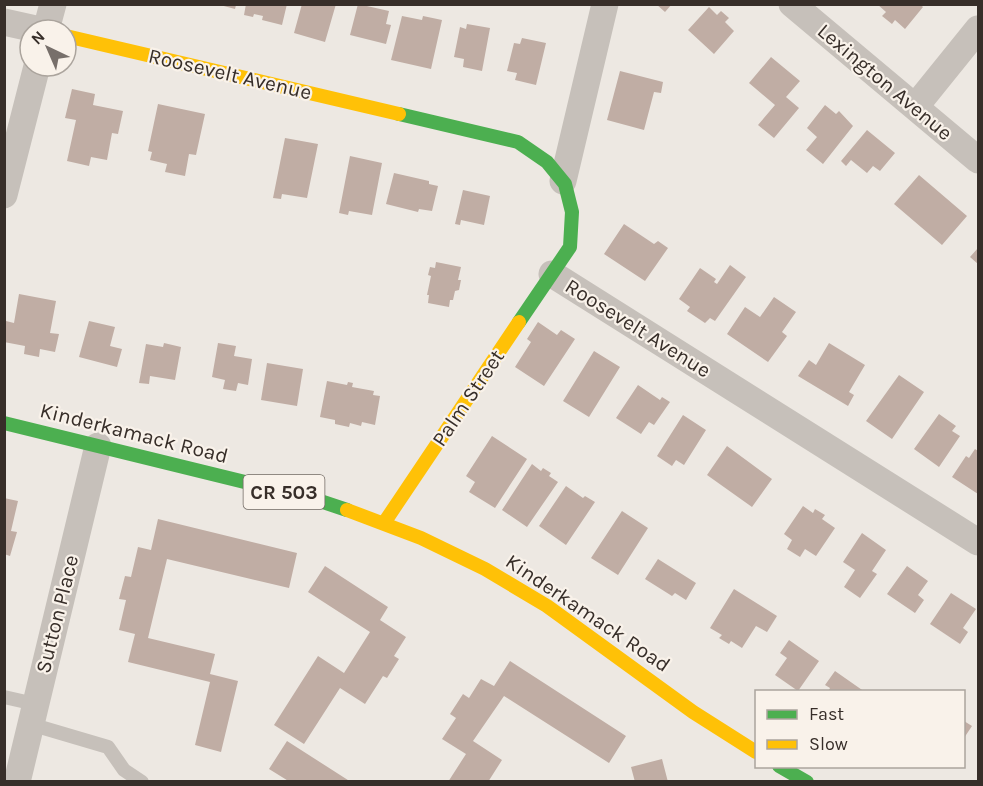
<svg xmlns="http://www.w3.org/2000/svg" width="983" height="786" viewBox="0 0 983 786" font-family="Karla,sans-serif">
<style>
.building{fill:#c0ada4}
.lines{fill:none;stroke-linecap:round;stroke-linejoin:round}
.lane{stroke:#c6c0ba;stroke-width:14}
.street{stroke:#c6c0ba;stroke-width:27}
.fast{stroke:#4caf50;stroke-width:14}
.slow{stroke:#ffc107;stroke-width:14}
.labels{text-anchor:middle;stroke-width:4.5;stroke-linejoin:round;paint-order:stroke}
.shield{fill:#f9f2ea;stroke:#716963;stroke-width:1.5}
.shield-label{font-size:20px;font-weight:bold;fill:#372e29}
.street-label{font-size:21px;fill:#372e29;stroke:#f9f2ea}
</style>
<rect width="100%" height="100%" fill="#ede8e2"/>
<!-- building -->
<path class="building" d="M246 4H287L282 25 262 20 263 16 254 14 253 17 244 15Z
M302 4H336L325 42 294 33Z
M358 4 389 11 386 24 391 25 386 44 350 35Z
M656 4H672L665 12Z
M877 4H920L923 7 905 29 895 20 892 24 882 16 886 12Z
M220 5H236L235 9Z
M709 7 717 15 721 11 729 18 725 22 734 31 714 54 688 30Z
M402 16 422 20 423 16 442 20 431 69 391 60Z
M467 24 490 28 482 71 463 67 464 59 454 57 460 27 466 29Z
M522 38 546 43 536 85 515 80 517 73 507 71 514 43 520 44Z
M771 57 800 81 786 97 799 108 774 138 758 125 775 105 749 83Z
M620 71 663 82 661 93 654 92 644 130 607 120Z
M72 89 95 94 93 105 123 111 118 134 112 133 107 160 91 157 89 166 67 161 76 120 65 118Z
M158 104 205 114 196 155 189 154 185 176 165 172 167 164 150 160 152 152 148 151Z
M825 105 836 114 839 111 853 126 823 164 806 150 817 137 807 128Z
M867 130 895 153 880 171 873 166 867 173 851 160 846 166 841 161Z
M285 138 318 144 307 198 282 194 281 199 273 198Z
M350 156 382 163 372 215 349 211 348 215 339 213Z
M394 173 429 181V184L438 186 432 211 419 209 418 212 386 204Z
M919 175 967 216 942 245 894 204Z
M463 190 490 196 484 225 461 220 460 225 455 224Z
M624 224 654 244 658 241 668 248 645 281 604 254Z
M978 248V264L970 257Z
M436 262 461 267 458 280H461L459 290 455 291 453 300H450L449 307 428 303 429 295H427L431 276 428 275 430 267 435 268Z
M730 265 746 277 715 321 710 318 705 323 687 311 690 307 679 299 700 268 716 279 714 282 717 284Z
M19 294 56 301 50 333 59 334 55 352 40 349 39 357 24 354 25 346 4 342 6 321 14 323Z
M774 297 796 312 782 332 787 336 768 362 727 334 745 307 760 317Z
M89 321 115 327 110 346 122 349 117 367 79 357Z
M538 322 557 335 561 330 575 339 544 386 515 367 531 342 527 339Z
M164 343 181 347 175 380 150 376 149 384 139 383 146 344 163 347Z
M218 343 236 346 234 356 252 359 248 385 238 383 236 391 223 389 225 380 212 377Z
M829 343 865 365 849 392 854 395 848 406 798 376 809 360 816 365Z
M594 351 620 367 589 417 563 401Z
M267 363 303 369 297 406 261 400Z
M899 375 924 392 892 439 866 421Z
M327 381 347 385 348 382 353 383 352 387 374 391 373 395 380 396 375 425 362 422 361 426 350 423 349 427 335 424V420L320 417Z
M638 385 660 400 662 397 670 402 654 425 649 422 641 434 616 418Z
M939 414 956 426 952 431 960 436 939 467 914 449Z
M683 415 706 430 684 465 676 460 672 466 657 456Z
M492 436 527 459 495 508 469 492 475 482 466 476Z
M727 446 772 479 752 507 707 475Z
M975 449 978 451V494L952 477 966 456 969 458Z
M532 464 541 471 543 468 551 473 549 476 558 482 527 527 502 510Z
M566 486 583 498 585 496 595 502 566 545 539 526Z
M4 498 18 501 11 531 17 532 10 556 4 554Z
M803 506 813 513 815 509 825 515 822 519 835 528 816 556 805 549 800 557 787 549 792 540 784 534Z
M622 511 648 528 618 575 591 558Z
M158 519 297 553 289 588 167 559 148 638 215 654 210 674 238 681 221 752 195 745 210 682 128 662 135 634 119 630 126 600 119 599 125 576 131 577 138 547 151 550Z
M862 533 886 550 872 571 877 574 860 598 844 587 855 570 843 562Z
M658 559 696 583 686 600 675 593 672 596 645 579Z
M325 566 388 607 380 620 406 637 394 656 399 659 387 678 383 676 365 704 340 688 304 744 274 725 318 656 344 673 370 632 308 592Z
M907 566 928 581 918 595 924 600 915 613 887 594Z
M734 589 777 616 767 632 756 626 742 648 731 641 729 644 719 638 722 635 710 628Z
M951 593 976 609 963 628 968 632 960 644 930 624Z
M789 640 819 661 798 691 775 675 787 658 780 653Z
M510 661 626 736 609 763 504 696 473 741 502 760 488 782H448L466 754 442 739 456 718 450 714 463 694 469 698 481 679 494 686Z
M835 671 865 692H828L830 688 825 685Z
M964 721 972 726 964 738Z
M287 741 351 782H290L269 769Z
M662 759 668 782H635L631 767Z"/>
<g class="lines">
<!-- lane -->
<path class="lane" d="M4 697 35 704
M30 724 108 747 124 770 142 782"/>
<!-- street -->
<path class="street" d="M792 4 978 160
M4 22 40 30
M46 30 53 4
M915 107 978 29
M563 181 605 4
M4 195 37 66
M552 274 978 542
M17 782 98 446"/>
<!-- fast -->
<path class="fast" d="M399 114 518 142 547 162 565 184 572 212 570 247 519 322
M4 423 314 499 347 510
M779 766 807 782"/>
<!-- slow -->
<path class="slow" d="M66 36 399 114
M347 510 421 538 485 569 547 606 693 712 756 752
M384 523 519 322"/>
</g>
<g class="labels">
<!-- shield labels -->
<rect class="shield" x="243.5" y="475" width="81" height="34" rx="4.5"/>
<g class="shield-label">
<text x="284" y="499">CR 503</text>
</g>
<!-- street labels -->
<g class="street-label">
<text transform="translate(230 74) rotate(13)" y="7">Roosevelt Avenue</text>
<text transform="translate(885 82) rotate(40)" y="7">Lexington Avenue</text>
<text transform="translate(638 328) rotate(32)" y="7">Roosevelt Avenue</text>
<text transform="translate(468 398) rotate(-56)" y="7">Palm Street</text>
<text transform="translate(134 433) rotate(14)" y="7">Kinderkamack Road</text>
<text transform="translate(588 613) rotate(34)" y="7">Kinderkamack Road</text>
<text transform="translate(57 614) rotate(-76)" y="7">Sutton Place</text>
</g>
</g>
<!-- border -->
<rect width="983" height="786" fill="none" stroke="#372e29" stroke-width="12"/>
<!-- legend -->
<rect x="755" y="690" width="210" height="78" fill="#f9f2ea" stroke="#aba49d" stroke-width="1.5"/>
<rect x="767" y="710" width="30" height="9" fill="#4caf50" stroke="#aba49d" stroke-width="1.5"/>
<text x="809" y="720" font-size="18" fill="#372e29">Fast</text>
<rect x="767" y="740" width="30" height="9" fill="#ffc107" stroke="#aba49d" stroke-width="1.5"/>
<text x="809" y="750" font-size="18" fill="#372e29">Slow</text>
<!-- north arrow -->
<g transform="translate(48 48) rotate(316)"><circle r="28" fill="#f9f2ea" stroke="#aba49d" stroke-width="1.5"/>
<path d="M0-4.5L10 22L0 15L-10 22Z" fill="#776f6a"/>
<text y="-9" font-size="16" font-weight="bold" text-anchor="middle" fill="#372e29">N</text>
</g>
</svg>
